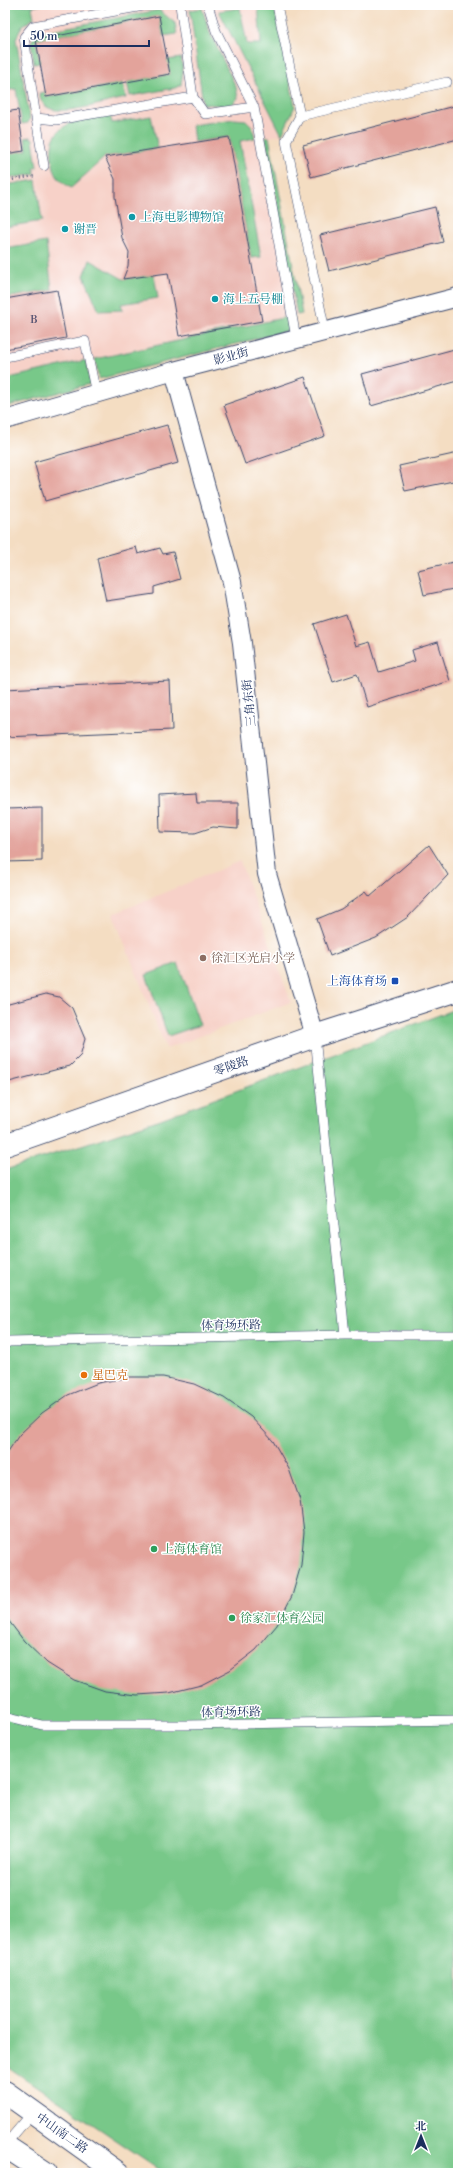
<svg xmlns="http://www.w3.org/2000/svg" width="463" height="2178" viewBox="0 0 463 2178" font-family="'Libre Bodoni','Noto Serif SC',serif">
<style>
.built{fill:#f7d1c8}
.green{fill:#78c889;stroke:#4a7c74}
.building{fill:#e3a39b}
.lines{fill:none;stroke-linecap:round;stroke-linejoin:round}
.lane-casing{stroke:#3c496d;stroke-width:10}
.street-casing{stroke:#3c496d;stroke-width:20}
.secondary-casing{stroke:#3c496d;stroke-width:24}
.primary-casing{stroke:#3c496d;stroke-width:24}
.path{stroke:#3c496d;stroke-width:2.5;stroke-dasharray:1 3;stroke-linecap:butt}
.lane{stroke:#fff;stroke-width:9}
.street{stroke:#fff;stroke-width:18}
.secondary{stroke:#fff;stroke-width:22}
.primary{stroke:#fff;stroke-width:22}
.culture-dot{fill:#0f9aa8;stroke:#fff;stroke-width:1.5}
.education-dot{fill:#8d6e63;stroke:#fff;stroke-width:1.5}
.transit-dot{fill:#1a4fb4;stroke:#fff;stroke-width:1.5}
.food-dot{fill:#e8710a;stroke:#fff;stroke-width:1.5}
.leisure-dot{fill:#2e9e5b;stroke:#fff;stroke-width:1.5}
.labels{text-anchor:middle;stroke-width:3;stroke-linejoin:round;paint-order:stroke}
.number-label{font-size:10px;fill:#4d4c6d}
.culture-label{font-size:12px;fill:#0d838f;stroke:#fff;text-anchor:start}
.street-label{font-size:12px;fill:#1b2f5e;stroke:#fff}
.education-label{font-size:12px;fill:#785e54;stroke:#fff;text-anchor:start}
.transit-label{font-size:12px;fill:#164399;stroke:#fff;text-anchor:end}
.food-label{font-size:12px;fill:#c56008;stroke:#fff;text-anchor:start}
.leisure-label{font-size:12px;fill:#27864d;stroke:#fff;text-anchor:start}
</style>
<rect width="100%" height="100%" fill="#fff"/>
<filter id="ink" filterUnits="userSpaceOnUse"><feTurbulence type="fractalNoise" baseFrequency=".025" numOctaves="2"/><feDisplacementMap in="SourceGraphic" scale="8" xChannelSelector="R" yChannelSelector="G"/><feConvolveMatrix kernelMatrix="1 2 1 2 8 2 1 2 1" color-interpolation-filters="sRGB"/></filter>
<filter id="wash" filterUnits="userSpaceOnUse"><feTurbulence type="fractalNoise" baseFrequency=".012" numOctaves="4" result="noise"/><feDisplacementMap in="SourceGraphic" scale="16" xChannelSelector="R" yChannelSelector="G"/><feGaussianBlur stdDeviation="0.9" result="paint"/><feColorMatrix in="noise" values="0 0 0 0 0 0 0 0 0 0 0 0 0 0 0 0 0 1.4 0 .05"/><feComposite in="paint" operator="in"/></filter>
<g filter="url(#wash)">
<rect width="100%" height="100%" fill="#f4ddc2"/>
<!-- built -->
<path class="built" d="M5 5H274L295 106 282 135 269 137 302 314 5 379Z
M240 861 291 1002 166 1049 113 914Z"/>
<!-- green -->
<path class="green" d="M5 5H41L32 7 34 18 22 26 16 39 30 119 28 123 22 124 16 89 5 91Z
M258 5H274L295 106 282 135 219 11 240 8 247 44H261Z
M202 8 210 33 236 87 238 98 231 106 203 104 190 10Z
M159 10 175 23 177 34 163 36 159 16 36 40 40 63 34 64 31 42 36 33Z
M181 58 183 71 181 85 175 88 130 96 127 82 170 74 167 60Z
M123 83 126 98C109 101 63 116 49 108 42 105 41 99 39 93L45 92 47 97Z
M110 114 112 123 151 116 158 148 105 157 71 188C57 179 55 176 52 159 47 120 82 120 110 114Z
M234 119 246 120 252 126 255 138 240 141 261 257 251 258 229 137 194 142 192 125Z
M265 136 269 137 302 314 297 315Z
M30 137 33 139 37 167 34 168 35 174 5 179V154L27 150 25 138Z
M36 180 42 221 5 227V185Z
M46 242 52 290 5 298V249Z
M90 260 123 279 154 275 158 298 121 304 123 310 99 311 84 276Z
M287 317 290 330 99 379 95 359Z
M86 360 90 384 5 407V379Z
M178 963 200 1025 168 1036 146 975Z
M458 1008V2173H165L5 2065V1170L158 1120Z"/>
<g id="blocks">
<!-- building -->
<path class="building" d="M159 16 170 74 46 97 36 40Z
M458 105V139L311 177 303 145Z
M18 110 24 151 5 154V112Z
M229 137 262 321 179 336 168 273 123 279 128 266 129 252 122 238 115 197V179L105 157Z
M435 207 443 242 329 271 320 235Z
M57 290 66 338 5 349V299Z
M458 348V381L371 406 362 374Z
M305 377 325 436 245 464 224 405Z
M167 425 178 463 45 501 34 462Z
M458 453V480L405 491 399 466Z
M136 547 138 554 160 548 163 554 173 552 180 579 154 587V594L106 601 97 558Z
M458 561V588L424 595 418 570Z
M346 614 356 646 370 642 379 672 415 661 412 650 438 642 450 681 367 707 357 674 333 682 314 624Z
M170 681 172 730 5 737V689Z
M196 793 197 803H238V829L213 827 195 833 160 832 159 795Z
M42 808V861L5 862V809Z
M429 845 448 875 408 917 376 938 330 956 317 919 341 909 366 891 370 896Z
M46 994 59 997 72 1008 85 1039 80 1056 70 1066 5 1083V1005Z
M130 1377H163L194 1384 224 1398 251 1417 273 1441 289 1469 300 1500 304 1532 301 1565 292 1596 277 1625 256 1650 230 1670 201 1685 169 1693 137 1695 105 1691 74 1680 47 1663 24 1641 5 1616V1456L19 1435 42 1413 68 1395 98 1383Z"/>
</g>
</g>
<g filter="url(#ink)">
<use href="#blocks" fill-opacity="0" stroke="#3c496d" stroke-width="1"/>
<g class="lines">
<!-- lane casing -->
<g class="lane-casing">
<path id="lane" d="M149 5 33 26 24 37 36 118 56 120 193 97
M180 5 193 97 205 114 254 107
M208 5 216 31 254 107 296 338
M277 5 300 116
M36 118 44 166
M325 331 286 141 300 116 447 82
M5 357 85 341 96 394
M315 1036 345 1335
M5 1344 9 1342 345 1335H458
M5 1716 42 1725H187L458 1720
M5 2145 33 2112"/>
</g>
<!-- street casing -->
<g class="street-casing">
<path id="street" d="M174 371 232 582 242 643 267 874 315 1036
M5 420 174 371 458 297"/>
</g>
<!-- secondary casing -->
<g class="secondary-casing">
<path id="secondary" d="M5 1145 315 1036 458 990"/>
</g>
<!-- primary casing -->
<g class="primary-casing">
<path id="primary" d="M5 2092 118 2173
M5 2146 46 2173"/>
</g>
<!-- path -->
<path class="path" d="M5 181 35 176"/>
<!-- lane -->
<use href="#lane" class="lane"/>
<!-- street -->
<use href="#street" class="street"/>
<!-- secondary -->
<use href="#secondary" class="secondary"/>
<!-- primary -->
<use href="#primary" class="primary"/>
</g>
</g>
<!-- markers -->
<g class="culture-dot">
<circle cx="132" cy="217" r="4"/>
<circle cx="65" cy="229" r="4"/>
<circle cx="215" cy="299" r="4"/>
</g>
<circle class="education-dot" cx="203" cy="958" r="4"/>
<rect class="transit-dot" x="391" y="977" width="8" height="8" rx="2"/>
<circle class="food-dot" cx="84" cy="1375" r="4"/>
<g class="leisure-dot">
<circle cx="154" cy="1549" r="4"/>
<circle cx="232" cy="1618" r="4"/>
</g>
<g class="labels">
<!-- number labels -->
<g class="number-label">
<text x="34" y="323">B</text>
</g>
<!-- culture labels -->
<g class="culture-label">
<text x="140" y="221">上海电影博物馆</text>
<text x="73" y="233">谢晋</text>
<text x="223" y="303">海上五号棚</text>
</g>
<!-- street labels -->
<g class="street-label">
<text transform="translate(231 356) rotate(-15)" y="4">影业街</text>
<text transform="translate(249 703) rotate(-96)" y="4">三角东街</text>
<text transform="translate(231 1066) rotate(-19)" y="4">零陵路</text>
<text transform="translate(231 1325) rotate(-1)" y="4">体育场环路</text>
<text transform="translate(231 1712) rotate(-1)" y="4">体育场环路</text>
<text transform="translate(62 2133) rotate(35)" y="4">中山南二路</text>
</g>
<!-- education labels -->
<g class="education-label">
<text x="211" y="962">徐汇区光启小学</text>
</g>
<!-- transit labels -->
<g class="transit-label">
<text x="387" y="985">上海体育场</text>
</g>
<!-- food labels -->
<g class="food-label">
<text x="92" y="1379">星巴克</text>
</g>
<!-- leisure labels -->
<g class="leisure-label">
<text x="162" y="1553">上海体育馆</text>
<text x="240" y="1622">徐家汇体育公园</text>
</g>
</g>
<!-- margin -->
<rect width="463" height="2178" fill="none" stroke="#fff" stroke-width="20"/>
<!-- north arrow -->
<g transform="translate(421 2136)" stroke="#ffffff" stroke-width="3" paint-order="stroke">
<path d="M0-3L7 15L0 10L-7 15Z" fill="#1b2f5e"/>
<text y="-6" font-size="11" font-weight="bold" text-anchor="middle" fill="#1b2f5e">北</text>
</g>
<!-- scale -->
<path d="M24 40v6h125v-6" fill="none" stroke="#1b2f5e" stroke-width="2"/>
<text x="30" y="40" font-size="12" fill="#1b2f5e" stroke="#ffffff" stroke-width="3" paint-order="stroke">50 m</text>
</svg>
